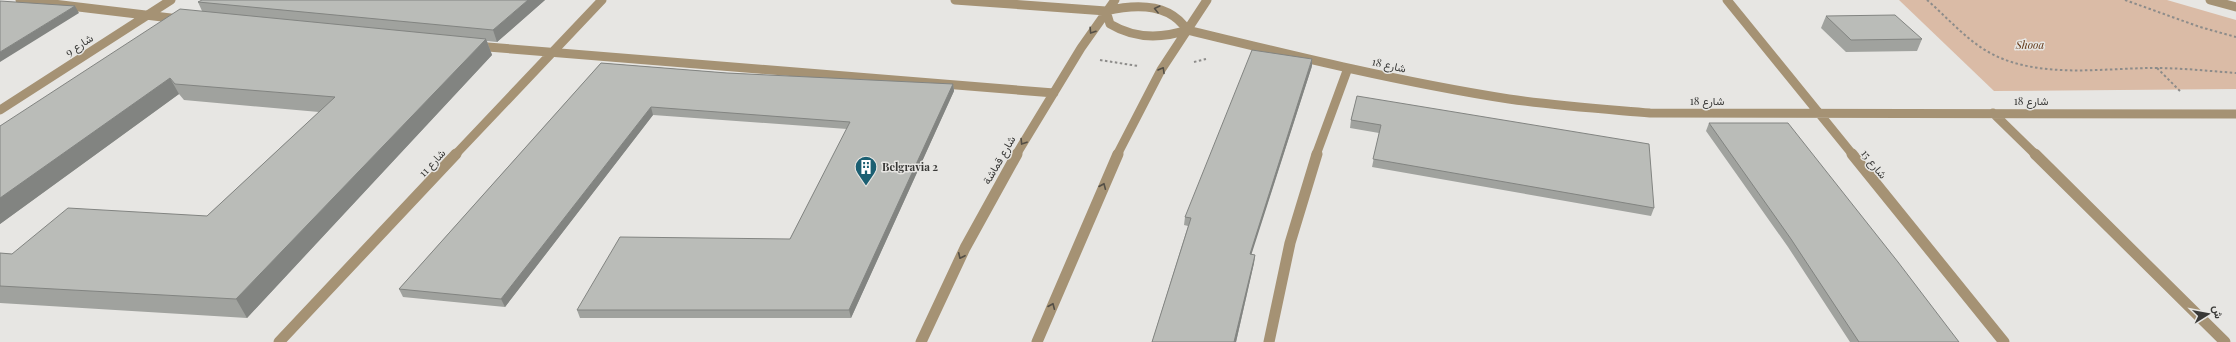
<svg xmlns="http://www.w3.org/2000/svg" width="2236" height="342" viewBox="0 0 2236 342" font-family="'Playfair Display',Vazirmatn,serif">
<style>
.green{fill:#dabba6}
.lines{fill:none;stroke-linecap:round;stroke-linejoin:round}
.path{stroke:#8d8c8a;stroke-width:2;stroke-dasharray:2.5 2.5;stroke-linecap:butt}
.minor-far1{stroke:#a59274;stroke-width:9}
.minor{stroke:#a59274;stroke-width:11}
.wall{fill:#a0a29e}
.shaded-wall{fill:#828481}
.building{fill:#babcb8;stroke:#828481}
.oneway{stroke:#544f46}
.labels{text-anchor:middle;stroke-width:3;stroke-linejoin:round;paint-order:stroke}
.street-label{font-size:11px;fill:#393937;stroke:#e7e6e3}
.park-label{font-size:11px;font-style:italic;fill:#633817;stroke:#e7e6e3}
.poi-label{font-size:11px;font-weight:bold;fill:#393937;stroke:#e7e6e3;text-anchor:start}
</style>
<rect width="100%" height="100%" fill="#e7e6e3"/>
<!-- green -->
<path class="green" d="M1899 0H2167L2236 20V89L1994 91Z"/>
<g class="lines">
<!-- path -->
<path class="path" d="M1927 0C1948 18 1967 41 1992 54 2041 79 2102 68 2154 68 2182 68 2209 71 2236 73
M2125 0 2200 27 2236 37
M1100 60 1138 66
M1194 62 1206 59
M2157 68 2180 91"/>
<!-- minor-far1 -->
<path class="minor-far1" d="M20 0 179 19
M955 0 1106 11C1135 4 1169 2 1187 30
M1727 0 1853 155
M2210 0 2236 7
M1106 11 1110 24C1135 39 1160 39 1187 30
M1187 30C1294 56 1400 82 1509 99 1556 106 1603 109 1650 113L2236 114
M475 46 1054 93
M0 110 171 0
M1993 113 2036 155
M455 155 602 0
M1016 155 1081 48 1115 0
M1117 155 1161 70 1207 0
M1316 155 1348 68"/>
<!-- minor -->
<path class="minor" d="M1852 154 2004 342
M2035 154 2225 342
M279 342 456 154
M921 342 965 248 1017 154
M1037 342 1118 154
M1269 342 1290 243 1317 154"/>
</g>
<!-- wall -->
<path class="wall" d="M545 0 497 42 487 41 492 55 247 318 0 303V253L12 254 207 216 319 112 184 100 179 94 0 224V126L202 11 198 2Z
M1826 16 1922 39 1917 51 1846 52 1821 28Z
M601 63 727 73 953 84 954 91 851 318H580L577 310 790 239 847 129 653 115 505 307 403 297 399 289Z
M1312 66 1251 254 1255 255 1254 263 1236 342H1152L1188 226 1184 225 1185 217Z
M1357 96 1654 208 1651 216 1372 167 1379 133 1350 128 1351 120Z
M1709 123 1959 342H1850L1788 247 1706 131Z"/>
<!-- shaded-wall -->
<path class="shaded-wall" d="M528 0H545L497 42 493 30Z
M75 6 79 13 0 62V52Z
M486 39 492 55 247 318 236 299Z
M1312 59V66L1249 262 1250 254Z
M170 78 179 94 0 224V198Z
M953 84 954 91 851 318 849 310Z
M651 107 653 115 505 307 501 299Z
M1255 255 1254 263 1236 342H1234Z"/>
<!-- building -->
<path class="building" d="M202 0H528L493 30 198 2Z
M0 1 75 6 0 52Z
M180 9 486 39 236 299 0 286V253L12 254 68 208 207 216 335 97 175 84 170 78 0 198V126Z
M1895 15 1922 39 1851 40 1826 16Z
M1252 50 1312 59 1250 254 1255 255 1234 342H1152L1191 218 1185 217Z
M601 63 727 73 953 84 849 310H577L620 237 790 239 850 122 651 107 501 299 399 289Z
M1357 96 1649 144 1654 208 1373 159 1381 125 1351 120Z
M1709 123H1788L1898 262 1959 342H1859L1791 239Z"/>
<!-- one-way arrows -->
<defs><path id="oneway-chevron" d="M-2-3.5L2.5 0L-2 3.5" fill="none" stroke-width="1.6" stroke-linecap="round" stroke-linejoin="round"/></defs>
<g class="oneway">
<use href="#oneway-chevron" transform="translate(1157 9) rotate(-166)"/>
<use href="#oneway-chevron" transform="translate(1092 31) rotate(123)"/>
<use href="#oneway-chevron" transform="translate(1162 70) rotate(-60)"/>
<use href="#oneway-chevron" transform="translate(1023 142) rotate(122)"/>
<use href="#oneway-chevron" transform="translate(1103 186) rotate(-67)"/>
<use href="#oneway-chevron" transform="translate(961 256) rotate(115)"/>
<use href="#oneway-chevron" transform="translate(1052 306) rotate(-67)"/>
</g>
<!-- icons -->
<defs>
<g id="building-pin" transform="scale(1.15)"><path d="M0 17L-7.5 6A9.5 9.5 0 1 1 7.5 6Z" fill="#1b5f72" stroke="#e7e6e3"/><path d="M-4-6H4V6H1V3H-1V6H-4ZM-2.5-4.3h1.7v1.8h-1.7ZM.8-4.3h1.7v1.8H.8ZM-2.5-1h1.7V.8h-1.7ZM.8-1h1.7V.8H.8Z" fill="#fff"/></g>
</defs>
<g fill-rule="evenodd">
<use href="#building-pin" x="866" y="167"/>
</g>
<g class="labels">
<!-- street labels -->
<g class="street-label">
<text transform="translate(79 45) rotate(-33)" y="4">شارع 9</text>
<text transform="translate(1389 65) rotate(13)" y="4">شارع 18</text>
<text x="1707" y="105">شارع 18</text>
<text x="2031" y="105">شارع 18</text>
<text transform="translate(999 160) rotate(-60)" y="4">شارع قماشة</text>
<text transform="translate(432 163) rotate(-47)" y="4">شارع 11</text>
<text transform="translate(1874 164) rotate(51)" y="4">شارع 15</text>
</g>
<!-- park labels -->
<g class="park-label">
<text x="2030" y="49">Shooa</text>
</g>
<!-- poi labels -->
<g class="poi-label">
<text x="882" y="171">Belgravia 2</text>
</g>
</g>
<!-- north arrow -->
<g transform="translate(2208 314) rotate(79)" stroke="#e7e6e3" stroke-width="3" paint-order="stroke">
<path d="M0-3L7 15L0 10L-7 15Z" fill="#393937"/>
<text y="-6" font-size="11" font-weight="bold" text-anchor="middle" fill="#393937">ش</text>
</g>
</svg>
